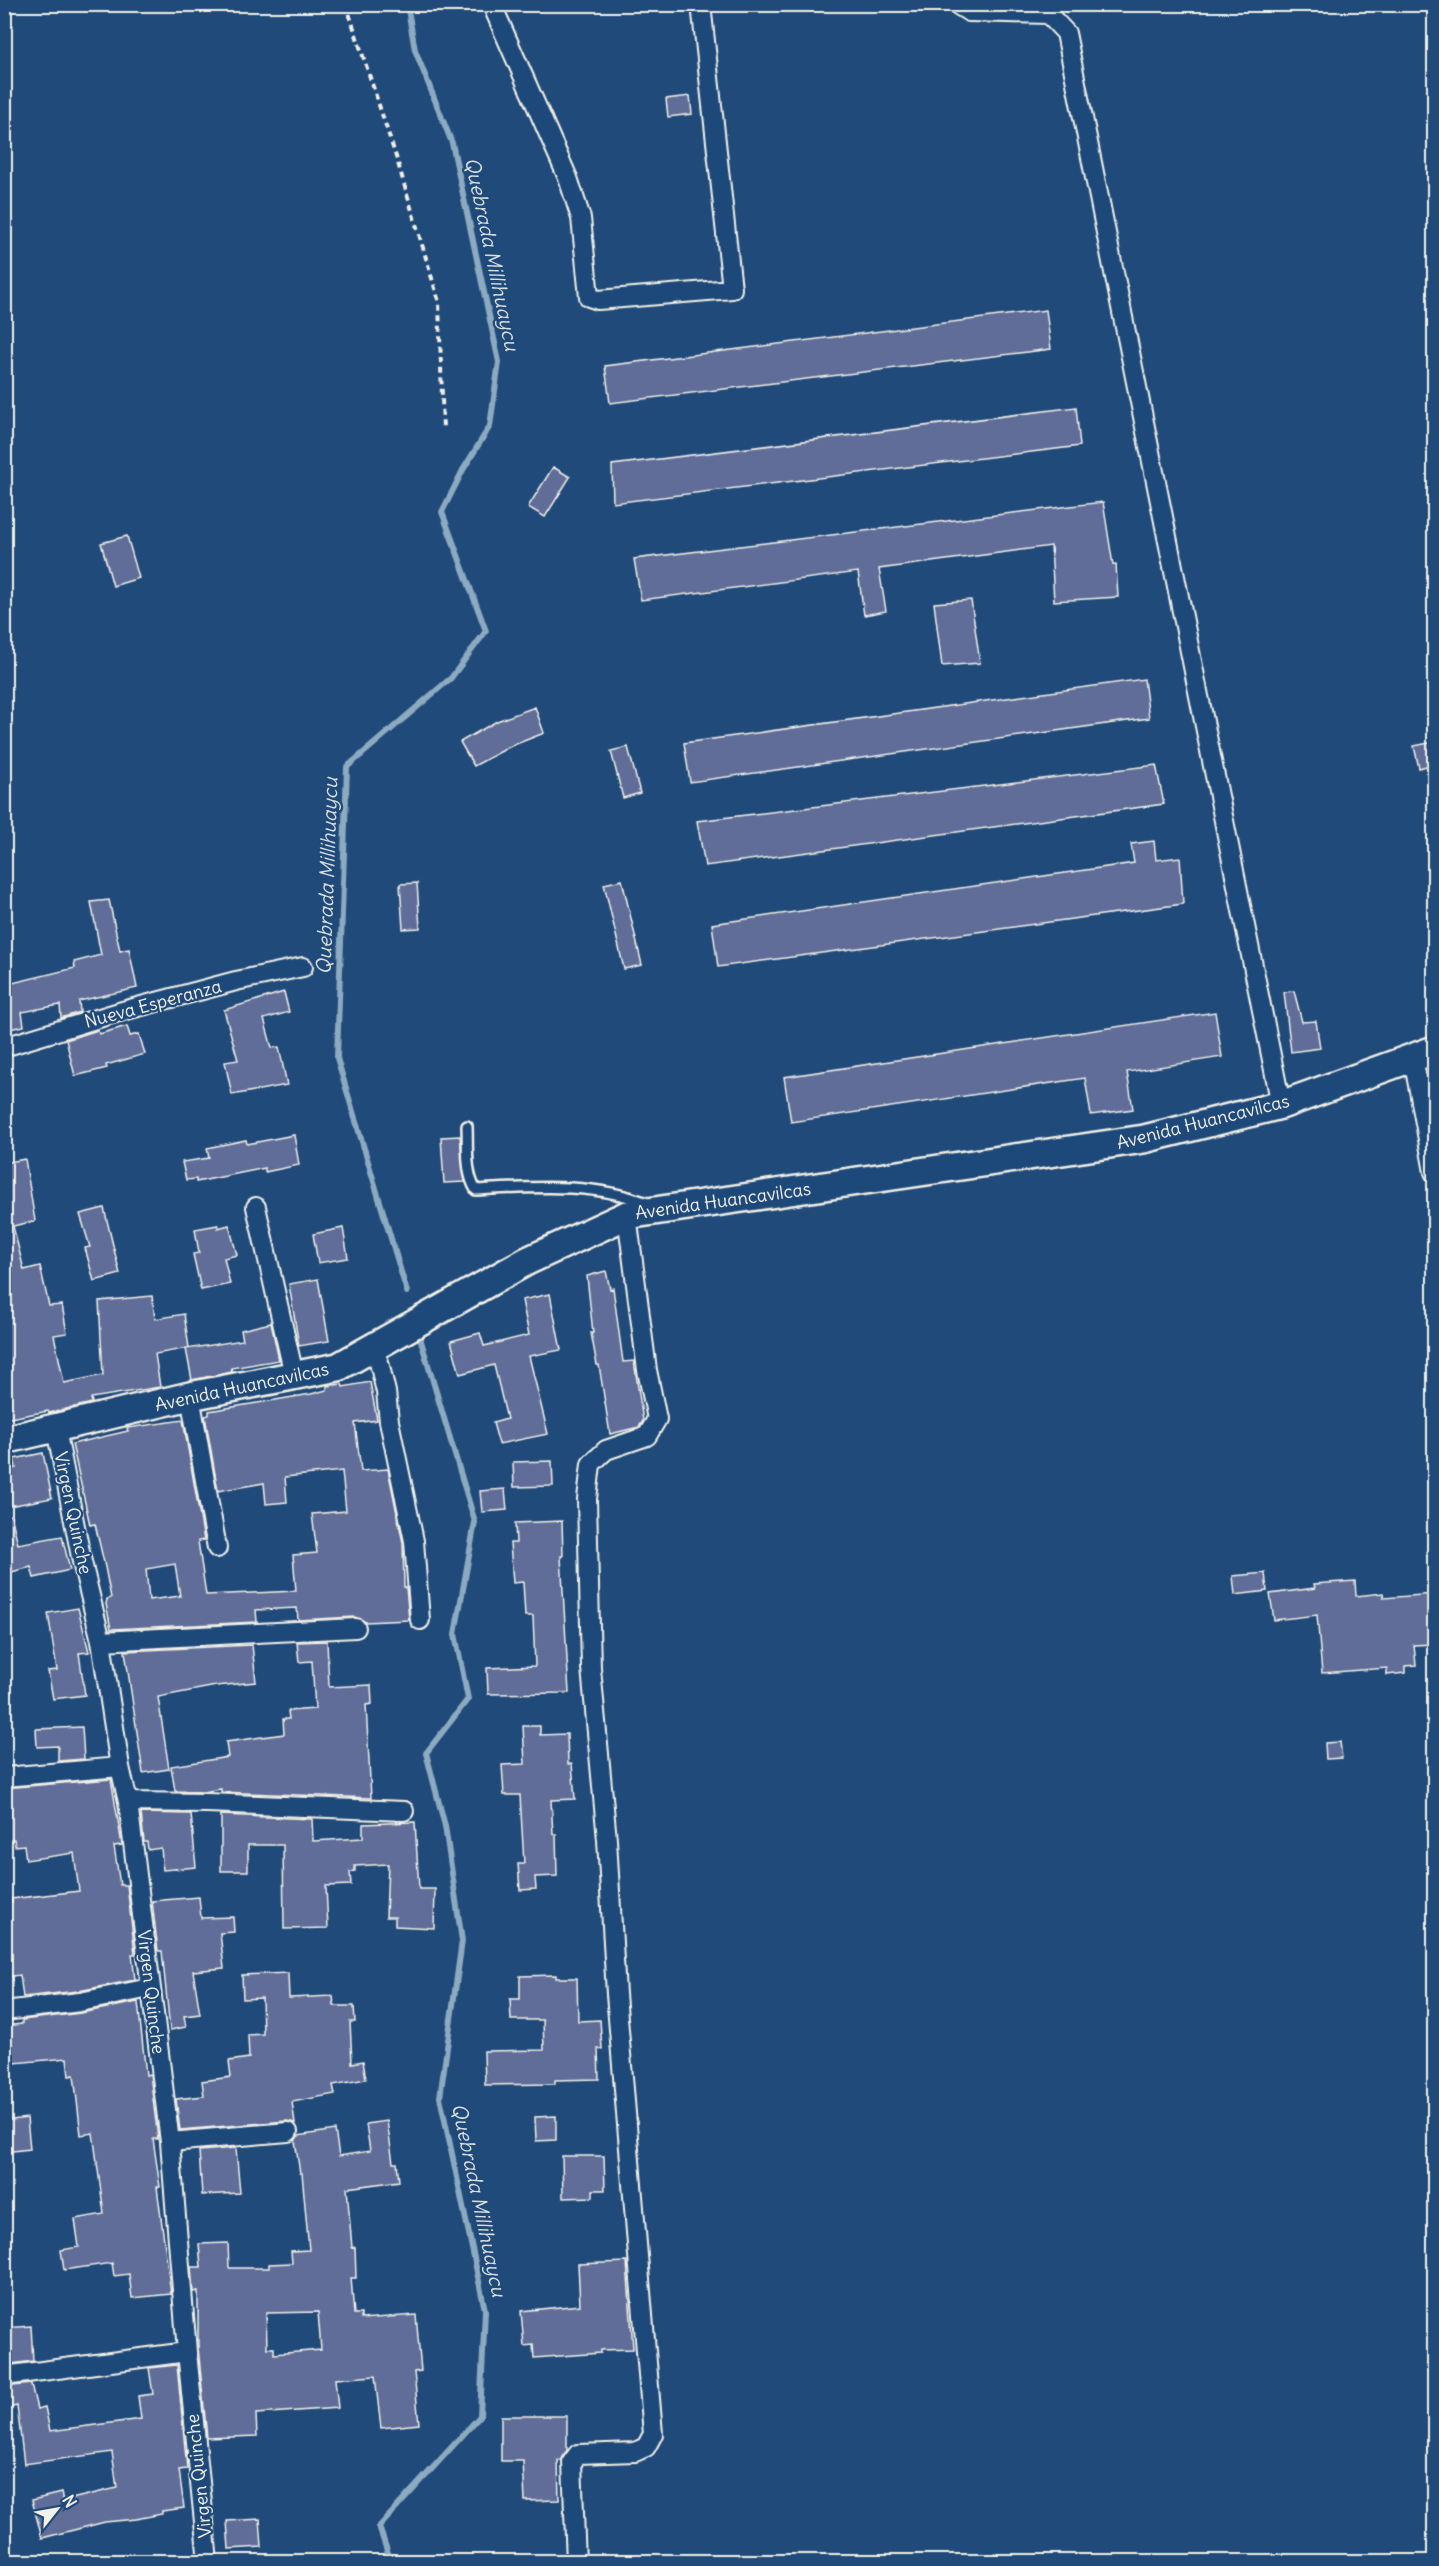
<svg xmlns="http://www.w3.org/2000/svg" width="1439" height="2566" viewBox="0 0 1439 2566" font-family="Delius,sans-serif">
<style>
.lines{fill:none;stroke-linecap:round;stroke-linejoin:round}
.stream{stroke:#8caac0;stroke-width:6}
.building{fill:#616d99;stroke:#f4f1e8;stroke-width:1.5;fill-rule:evenodd}
.lane-casing{stroke:#f4f1e8;stroke-width:14}
.street-casing{stroke:#f4f1e8;stroke-width:22}
.secondary-casing{stroke:#f4f1e8;stroke-width:32}
.path{stroke:#f4f1e8;stroke-width:4;stroke-dasharray:6 4.5;stroke-linecap:butt}
.lane{stroke:#1f4a7a;stroke-width:9}
.street{stroke:#1f4a7a;stroke-width:18}
.secondary{stroke:#1f4a7a;stroke-width:27}
.labels{text-anchor:middle;stroke-width:4.5;stroke-linejoin:round;paint-order:stroke}
.street-label{font-size:18px;fill:#f4f1e8;stroke:#1f4a7a}
.water-label{font-size:20px;font-style:italic;fill:#dadfde;stroke:#1f4a7a}
</style>
<rect width="100%" height="100%" fill="#1f4a7a"/>
<filter id="ink" filterUnits="userSpaceOnUse"><feTurbulence type="fractalNoise" baseFrequency=".0167" numOctaves="2"/><feDisplacementMap in="SourceGraphic" scale="12" xChannelSelector="R" yChannelSelector="G"/><feConvolveMatrix kernelMatrix="1 2 1 2 8 2 1 2 1" color-interpolation-filters="sRGB"/></filter>
<g filter="url(#ink)">
<g class="lines">
<!-- stream -->
<path class="stream" d="M407 1292 337 1058 347 767 451 678 486 631 442 512 463 470 490 426 499 362 452 143 415 50 407 4
M391 2562 379 2527 480 2416 485 2310 440 2097 462 1941 445 1826 426 1753 468 1699 455 1634 475 1522 418 1331"/>
</g>
<!-- building -->
<path class="building" d="M690 96 692 114 668 117 666 99Z
M1046 310 1051 349 610 403 605 366Z
M1076 407 1080 446 613 503 612 465Z
M553 467 570 477 545 517 528 507Z
M1103 502 1113 565 1116 564 1118 597 1054 601 1051 546 879 569 886 611 864 615 858 572 641 600 634 559Z
M127 536 139 578 113 586 101 543Z
M971 600 980 663 942 666 934 603Z
M1144 679 1149 718 690 782 684 743Z
M535 707 544 733 511 746 474 766 460 742 497 721Z
M1434 742V764L1419 768 1414 746Z
M628 747 640 793 623 798 611 751Z
M1156 765 1164 804 705 866 697 821Z
M1154 841 1156 860 1180 857 1183 904 718 967 712 924 1134 863 1131 844Z
M622 880 642 965 624 969 604 884Z
M417 883 420 928 403 929 400 884Z
M109 900 120 951 129 949 137 988 79 1001 80 1012 61 1018 60 1005 22 1012 24 1026 4 1030V985L75 968 74 962 101 955 91 902Z
M1294 991 1302 1022 1316 1021 1320 1048 1291 1052 1284 992Z
M284 992 289 1012 264 1019 272 1048 279 1047 287 1085 232 1095 225 1062 238 1060 224 1010Z
M1215 1012 1222 1057 1127 1072 1133 1109 1091 1115 1085 1078 791 1122 784 1077Z
M127 1026 130 1036 139 1034 145 1054 106 1065 107 1068 75 1076 66 1040 98 1030 99 1034Z
M294 1135 299 1165 265 1172V1168L196 1182V1179L186 1180 182 1162 209 1158 207 1148 246 1140 247 1144Z
M460 1136 465 1182 444 1183 441 1137Z
M25 1159 35 1221 13 1226 24 1270 40 1266 49 1306 62 1305 67 1333 54 1335 64 1383 103 1375 99 1301 152 1296 155 1319 184 1314 189 1348 155 1354 160 1387 91 1398 92 1403 49 1413 48 1411 4 1419V1163Z
M104 1208 120 1274 94 1281 85 1248 90 1247 80 1214Z
M218 1225V1228L229 1225 237 1255 224 1258 230 1284 201 1290 193 1254 199 1253 195 1229Z
M343 1228 348 1258 318 1263 313 1234Z
M606 1271 610 1289 613 1288 623 1362 634 1361 643 1421 639 1427 610 1434 599 1365H597L591 1333H593L587 1276Z
M318 1279 329 1341 299 1346 289 1284Z
M550 1294 561 1350 529 1356 548 1434 499 1444 493 1423 507 1419 494 1365 460 1374 451 1341 480 1333 484 1346 529 1335 522 1300Z
M271 1323 279 1360 231 1368 232 1372 192 1380 186 1349 243 1340 241 1330Z
M370 1382 377 1420 355 1423 361 1471 388 1469 403 1543 404 1587H406L409 1620 365 1622 355 1617 298 1620 297 1608 256 1610 257 1622 111 1629 106 1604 107 1599 111 1598 105 1567 95 1524 90 1525 72 1444 128 1431 127 1428 183 1420 204 1540 198 1541 206 1595 296 1591 293 1555 317 1553 312 1514 346 1511 342 1471 285 1477 287 1502 266 1504 264 1483 218 1491 205 1416 209 1415V1411L311 1394 327 1390V1386L342 1384 343 1387ZM175 1564 180 1596 149 1600 146 1569Z
M43 1453 52 1498 4 1507V1471L16 1468 14 1459Z
M552 1461 553 1486 514 1487 513 1462Z
M505 1489 507 1510 482 1512 480 1491Z
M11 1515 18 1544 62 1536 70 1570 34 1578 31 1567 4 1574V1516Z
M562 1521 563 1556H561L569 1693 488 1694 487 1668 535 1666 533 1616H525L523 1582 513 1583 510 1543H516L515 1523Z
M1265 1573 1267 1591 1235 1595 1233 1576Z
M1355 1581 1356 1596 1383 1593 1384 1598 1434 1594V1644L1414 1645 1416 1665 1405 1666V1673L1387 1675V1668L1322 1673 1317 1615 1274 1620 1270 1594 1315 1588 1314 1584Z
M78 1608 89 1652 79 1653 85 1695 53 1699 48 1671 57 1670 48 1613Z
M327 1641 329 1687 371 1685 372 1704 366 1705 371 1798 221 1792V1789L203 1792 175 1791 171 1766 228 1757 226 1742 284 1734 283 1719H289L288 1711 315 1709 312 1661 299 1662 297 1642Z
M252 1645 256 1682 216 1686 158 1697 169 1769 143 1773 125 1651Z
M523 1726H540V1735L567 1734 568 1764H572L575 1799 551 1800 553 1834H556L557 1876 535 1877 536 1889 520 1890 518 1864H524L520 1795H504L502 1765 525 1764Z
M82 1727 84 1759 58 1761V1746L37 1747 36 1729Z
M1340 1742 1342 1758 1326 1759 1325 1743Z
M111 1779 122 1845 114 1846 120 1885H127L135 1954H132L135 1980 78 1991 23 1997 20 1975 4 1977V1903L12 1902 11 1899 79 1891 74 1853 26 1860 24 1845 15 1846 14 1839 4 1840V1788Z
M141 1813 191 1814 196 1867 163 1870 161 1848 148 1850 147 1842H144Z
M221 1815 312 1819 313 1841 363 1838V1824L415 1822 419 1889H435L434 1928 395 1926V1917H386L388 1864 355 1866V1871L350 1872 351 1885 326 1886 328 1928 284 1929 283 1845H248V1871H221Z
M199 1897 201 1918 233 1917 234 1932 220 1933 224 1968 193 1971 200 2014 184 2016 186 2027 170 2030 162 1951H158L152 1901Z
M288 1973 289 1998 333 1996 334 2006H354L355 2022H350L352 2063 363 2061 366 2079 333 2085 335 2094 292 2102 295 2123 287 2121 180 2130 176 2099 204 2096 202 2081 231 2077 229 2061 249 2058 248 2035 263 2034 262 1998 243 1999 242 1975Z
M556 1975V1978H577L578 2021 600 2020 602 2049H598L599 2079 555 2080V2084L485 2085 484 2051 544 2050 543 2020H511L510 1999H520V1976Z
M138 2002 146 2075 150 2074 158 2139H153L160 2187H157L171 2294 132 2298 129 2274 114 2276 112 2263 64 2270 61 2250 79 2247 75 2219 104 2214 93 2133 81 2135 74 2075 69 2076 67 2058 4 2064V2026L22 2024V2020L81 2013Z
M556 2116V2140L536 2141 535 2117Z
M27 2118 30 2149 4 2152V2121Z
M387 2121 393 2163H397L399 2181 347 2188 352 2248 355 2247 356 2278H351L354 2314H361V2319L416 2315 421 2371 414 2372 419 2424 381 2428 375 2376 335 2379 338 2408 256 2414 257 2436 207 2438 198 2347V2291L193 2292 191 2267H201L199 2244 228 2243 229 2268H269V2264L292 2263 291 2251 309 2250 302 2173H300L295 2141 298 2136 335 2130 339 2156 370 2151 366 2124ZM318 2312 321 2350 274 2354V2348H267L266 2313Z
M236 2148 240 2193 202 2195 199 2151Z
M562 2156H604L605 2190H593V2197L563 2198Z
M627 2262 633 2349 601 2350V2353L534 2358 533 2345 524 2346 521 2311 580 2305 578 2264Z
M31 2326 33 2361 4 2365V2328Z
M177 2365 187 2469 179 2470 184 2508 162 2511V2514L136 2519 105 2522 42 2538 32 2500 61 2493 63 2501 117 2488 112 2452 24 2464 17 2406 4 2409V2387L31 2384 37 2409 45 2407 50 2431 141 2419 138 2396 153 2394 149 2368Z
M501 2416H567V2450L561 2461H558L559 2500 525 2501 523 2461H501Z
M260 2519 262 2547 229 2549 227 2521Z"/>
<g class="lines">
<!-- lane casing -->
<g class="lane-casing">
<path id="lane" d="M467 1126C468 1146 465 1173 476 1190 535 1187 594 1182 650 1204"/>
</g>
<!-- street casing -->
<g class="street-casing">
<path id="street" d="M494 4 496 14 568 178 581 218 589 297 598 300 732 289 701 4
M956 4 969 12 1048 14 1066 33 1281 1105
M4 1047 119 1012 236 981 303 967
M1413 1058 1434 1172
M256 1207 294 1375
M370 1349 379 1362 386 1392 389 1421 414 1541 420 1620
M190 1396 217 1548
M56 1429 82 1562 101 1641 120 1767 128 1802 170 2142 187 2352 208 2562
M101 1641 356 1628
M4 1777 120 1767
M128 1802 207 1803 404 1811
M4 2011 80 2002 150 1988
M170 2142 288 2132
M4 2376 187 2352
M576 2562 572 2462 578 2454 635 2452 646 2447 653 2434 616 1994 607 1840 591 1668 587 1499 591 1464 606 1450 647 1436 657 1419 647 1370 627 1215"/>
</g>
<!-- secondary casing -->
<g class="secondary-casing">
<path id="secondary" d="M4 1440 190 1396 338 1367 527 1261 627 1215 1144 1139 1281 1105 1434 1050"/>
</g>
<!-- path -->
<path class="path" d="M346 4 397 160 439 302 443 430"/>
<!-- lane -->
<use href="#lane" class="lane"/>
<!-- street -->
<use href="#street" class="street"/>
<!-- secondary -->
<use href="#secondary" class="secondary"/>
</g>
</g>
<g class="labels">
<!-- street labels -->
<g class="street-label">
<text transform="translate(153 1004) rotate(-15)" y="6">Nueva Esperanza</text>
<text transform="translate(1203 1122) rotate(-14)" y="6">Avenida Huancavilcas</text>
<text transform="translate(723 1201) rotate(-8)" y="6">Avenida Huancavilcas</text>
<text transform="translate(242 1387) rotate(-12)" y="6">Avenida Huancavilcas</text>
<text transform="translate(73 1513) rotate(78)" y="6">Virgen Quinche</text>
<text transform="translate(151 1992) rotate(83)" y="6">Virgen Quinche</text>
<text transform="translate(199 2476) rotate(-96)" y="6">Virgen Quinche</text>
</g>
<!-- water labels -->
<g class="water-label">
<text transform="translate(492 254) rotate(78)" y="7">Quebrada Millihuaycu</text>
<text transform="translate(327 876) rotate(-88)" y="7">Quebrada Millihuaycu</text>
<text transform="translate(479 2200) rotate(78)" y="7">Quebrada Millihuaycu</text>
</g>
</g>
<!-- margin -->
<rect width="1439" height="2566" fill="none" stroke="#1f4a7a" stroke-width="24"/>
<rect x="12" y="12" width="1415" height="2542" fill="none" stroke="#f4f1e8" stroke-width="2" filter="url(#ink)"/>
<!-- north arrow -->
<g transform="translate(57 2509) rotate(59)" stroke="#1f4a7a" stroke-width="4.5" paint-order="stroke">
<path d="M0-4.5L10 22L0 15L-10 22Z" fill="#f4f1e8"/>
<text y="-9" font-size="16" font-weight="bold" text-anchor="middle" fill="#f4f1e8">N</text>
</g>
</svg>
